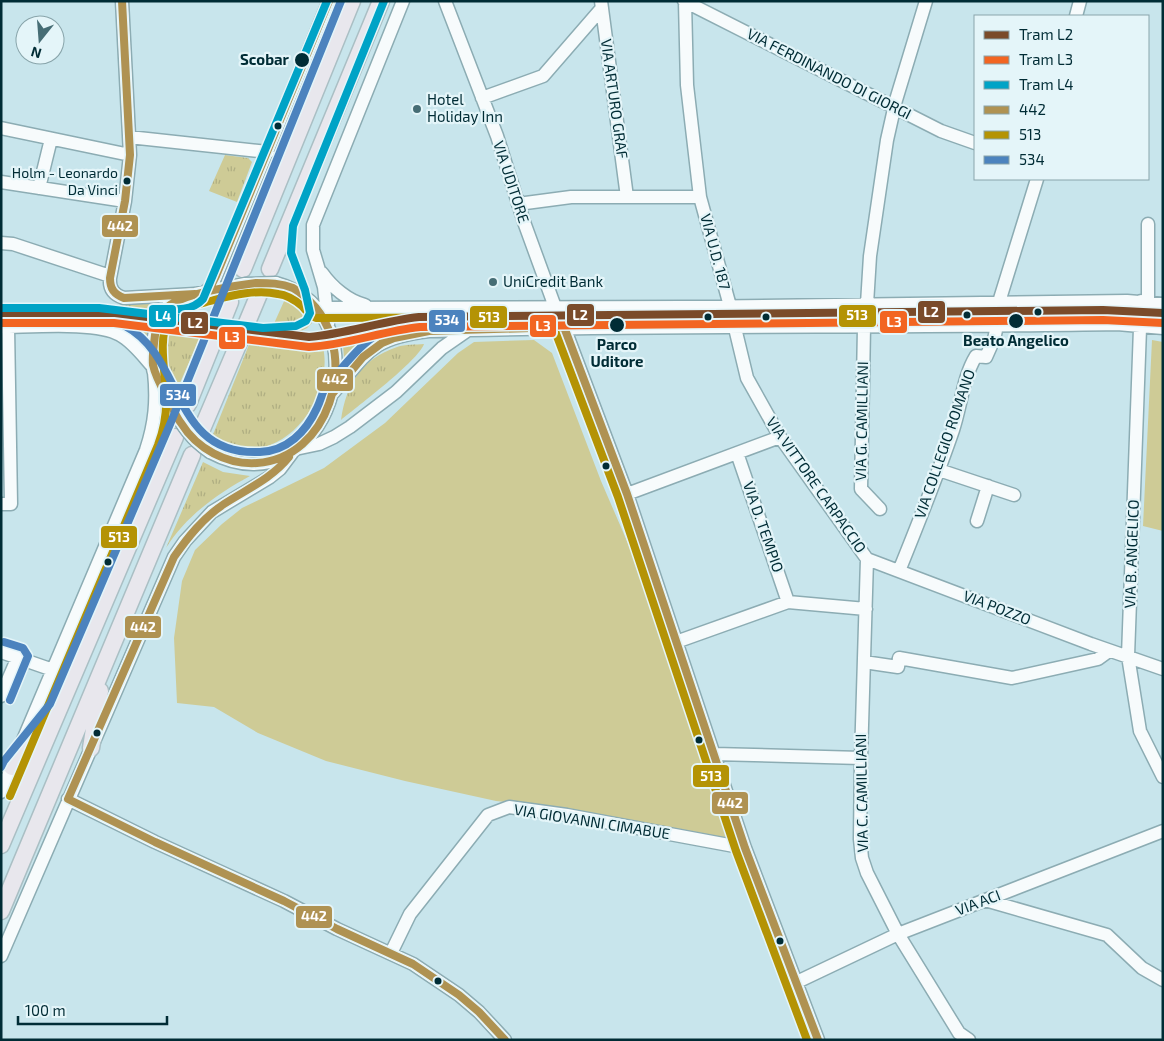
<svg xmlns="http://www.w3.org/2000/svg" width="1164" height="1041" viewBox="0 0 1164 1041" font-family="'Exo 2',sans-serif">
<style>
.grass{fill:url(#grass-tufts)}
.green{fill:#cecb96}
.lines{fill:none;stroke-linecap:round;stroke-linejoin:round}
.minor-casing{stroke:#8cacb3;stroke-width:15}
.major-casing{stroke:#aabfc4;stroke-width:19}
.minor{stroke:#f7fbfc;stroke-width:12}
.major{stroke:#e8e7ed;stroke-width:16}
.minor-bridge-casing{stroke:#8cacb3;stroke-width:15;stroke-linecap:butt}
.minor-bridge{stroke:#f7fbfc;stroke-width:12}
.bus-1-casing{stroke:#e4f5f9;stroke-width:11}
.bus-2-casing{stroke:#e4f5f9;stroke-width:11}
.bus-3-casing{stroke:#e4f5f9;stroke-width:11}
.bus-1{stroke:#af9252;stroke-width:8}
.bus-2{stroke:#b49305;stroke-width:8}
.bus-3{stroke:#4c83be;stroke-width:8}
.tram-1-casing{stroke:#e4f5f9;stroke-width:11}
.tram-2-casing{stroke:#e4f5f9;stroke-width:11}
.tram-3-casing{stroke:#e4f5f9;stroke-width:11}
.tram-1{stroke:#7a4b2a;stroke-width:8}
.tram-2{stroke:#f26522;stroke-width:8}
.tram-3{stroke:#00a3c6;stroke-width:8}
.stop-dot{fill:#002c35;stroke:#e4f5f9;stroke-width:2}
.poi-dot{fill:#466d75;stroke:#e4f5f9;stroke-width:2}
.labels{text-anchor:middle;stroke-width:4.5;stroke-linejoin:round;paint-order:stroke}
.bus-label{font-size:14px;fill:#002c35;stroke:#e4f5f9;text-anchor:end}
.stop-label{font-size:15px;font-weight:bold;fill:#002c35;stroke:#e4f5f9}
.street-label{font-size:15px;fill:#002c35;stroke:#e4f5f9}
.poi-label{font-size:15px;fill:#002c35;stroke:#e4f5f9;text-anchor:start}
.line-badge{stroke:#e4f5f9;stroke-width:2}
.badge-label{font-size:14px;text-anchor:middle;font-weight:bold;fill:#fff}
</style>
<defs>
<pattern id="grass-tufts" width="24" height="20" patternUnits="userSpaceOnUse" patternTransform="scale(1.25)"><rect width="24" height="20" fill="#cecb96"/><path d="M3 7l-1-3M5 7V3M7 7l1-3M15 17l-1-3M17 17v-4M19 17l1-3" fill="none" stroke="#afae82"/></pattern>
</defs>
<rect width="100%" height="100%" fill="#c8e5ec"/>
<!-- grass -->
<path class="grass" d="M225 155 248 158 252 162 237 202 209 191Z
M285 299 303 311 312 323 307 328 299 332 257 327 259 322 272 328Z
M160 302 152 314 105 310 106 306Z
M203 306 192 314 170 315 181 308Z
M408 313V315C386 318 357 332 338 314Z
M139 325 150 327 147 343 140 333Z
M166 331 201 335 180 383 182 399 163 362 162 354Z
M381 333 356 346 344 358 343 345H345V342Z
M250 342 299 346 323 347C332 386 303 437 264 447 245 451 228 445 212 437Z
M424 344C418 361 358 406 341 420 346 385 361 359 397 347 405 344 416 345 424 344Z
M203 462 223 472 250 476C217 494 186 516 166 548Z"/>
<!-- green -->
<path class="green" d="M534 340 552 353 601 481 646 585 714 786 739 842 566 809 496 801 405 781 326 761 258 733 214 707 177 703 174 638 182 581 195 550 222 524 242 508 324 468 385 423 458 353 474 342Z
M1152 340 1163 342V531L1143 526Z"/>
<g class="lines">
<!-- minor casing -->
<g class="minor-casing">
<path id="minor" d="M122 1 130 155 125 201 110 278C109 289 114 295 124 298L195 294 224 288
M445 1 497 136 524 222 555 307
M601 1 627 197
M684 1 941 131 975 143
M685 2 687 85 700 197 730 306
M1076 16 1080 1
M482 98 543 76 602 8
M1 128 130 155
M129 137 268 152
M1 182 125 201
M39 188 51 139
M518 204 571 197H700
M1 243 13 244 110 276
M322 273C332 287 348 301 365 305
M204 293 210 288 216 276 329 1
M1141 301 1128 656 1140 731 1163 777
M1148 301V224
M999 302 1037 179
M867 304 870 256 887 140 896 100 926 1
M317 308 685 307 1127 301 1163 304
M328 324 324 287 313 250V225L403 1
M1 327C29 327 98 321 120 335 133 342 143 356 153 367
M564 327 627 494 745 848 818 1040
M864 327 861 489 880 509
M735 328 747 378 780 437 867 559
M333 393C368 352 371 338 429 331 658 325 888 328 1117 324L1163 328
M173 407C166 396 159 385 154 373 150 361 154 323 161 313 167 304 179 301 188 297
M300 448 319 444 334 437 350 427 396 392 442 348 468 330
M210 452C327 514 389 313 276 283
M737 453 788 602
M939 470 1014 495
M627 494 780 437
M1 504H11L8 327
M977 521 988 486
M867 559 861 758 860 839 862 858 867 873 898 934 959 1033 969 1040
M867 559 1091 644 1163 669
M899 571C918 524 937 477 953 430 961 406 963 377 976 356L986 357 994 339 997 326
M676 642 788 602 866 609
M1 652 53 670
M864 662 898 667 899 658 1012 678 1098 659 1109 651
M1 696 18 657
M714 754 861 758
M1 792 146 450C155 423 157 400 154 372
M68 799 155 842 284 901 337 929 413 964 459 995 479 1012 505 1040
M985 900 1107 935 1142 968 1163 980
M391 953 410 914 488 815 509 807 567 815 745 848
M1 956 174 557 185 541 212 512 270 477 280 469 292 453
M797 982 898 934 1163 831"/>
</g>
<!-- major casing -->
<g class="major-casing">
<path id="major" d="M243 269 352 1
M270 269 381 1
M222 322 230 302
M246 325 259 294
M188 404 215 337
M202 429 240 340
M91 748 100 691
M12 767 46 724
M1 845 175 437
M1 911 192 455"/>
</g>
<!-- minor -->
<use href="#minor" class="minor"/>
<!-- major -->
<use href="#major" class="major"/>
<!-- minor-bridge casing -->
<g class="minor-bridge-casing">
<path id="minor-bridge" d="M224 288 245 284 276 283
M173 407C182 426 192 440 210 452"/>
</g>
<!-- minor-bridge -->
<use href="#minor-bridge" class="minor-bridge"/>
<!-- bus-1 casing -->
<g class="bus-1-casing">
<path id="bus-1" d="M122 1 130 155 125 201 110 278C110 289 114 294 124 298L195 294
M256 283C269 283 281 283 293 288 302 293 309 300 316 308 358 360 329 458 257 463 227 465 197 449 181 423 176 417 174 410 170 403 164 391 156 379 153 365 152 355 154 345 155 335 157 325 158 315 166 308 183 293 233 286 256 283Z
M204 293 210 288 216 276 329 1
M333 393 363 357 382 343 394 338 429 331 564 327 627 494 745 848 818 1040
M289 457C271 479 247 489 224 504 203 518 188 537 174 557L68 799 155 842 284 901 337 929 413 964 459 995 479 1012 505 1040"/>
</g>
<!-- bus-2 casing -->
<g class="bus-2-casing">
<path id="bus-2" d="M1131 311V315L728 316Z
M10 796 158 445C164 429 167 413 166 396 166 376 157 337 169 320 177 307 200 304 214 300 233 295 258 289 278 294 287 295 295 300 302 306 307 311 309 316 316 318L561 317 555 322V331L618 497 736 851 807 1040"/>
</g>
<!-- bus-3 casing -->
<g class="bus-3-casing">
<path id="bus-3" d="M1 317C38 316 91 309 125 326 186 358 170 456 260 452 287 451 306 432 317 408 321 400 322 392 327 384 331 379 336 375 340 370 371 334 380 327 429 321L601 318 1117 314 1163 318
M4 642 23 648 28 656 10 700
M1 767 4 761 50 704 171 422 341 1"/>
</g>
<!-- bus-1 -->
<use href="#bus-1" class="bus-1"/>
<!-- bus-2 -->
<use href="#bus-2" class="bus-2"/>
<!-- bus-3 -->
<use href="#bus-3" class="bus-3"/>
<!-- tram-1 casing -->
<g class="tram-1-casing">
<path id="tram-1" d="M1 313H115L309 337C346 334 382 321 419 317L1103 310 1163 313"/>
</g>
<!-- tram-2 casing -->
<g class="tram-2-casing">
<path id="tram-2" d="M1 323H114L309 347C347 345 382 331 420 327L1103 320 1163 323"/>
</g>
<!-- tram-3 casing -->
<g class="tram-3-casing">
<path id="tram-3" d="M1 308H99L263 328 296 326 306 321 310 313 305 290 291 253 293 226 384 1
M161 308C177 310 192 311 203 299L327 1"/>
</g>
<!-- tram-1 -->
<use href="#tram-1" class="tram-1"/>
<!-- tram-2 -->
<use href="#tram-2" class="tram-2"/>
<!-- tram-3 -->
<use href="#tram-3" class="tram-3"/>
</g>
<!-- markers -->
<g class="stop-dot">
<circle cx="302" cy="60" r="8"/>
<circle cx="278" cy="126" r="4.5"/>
<circle cx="127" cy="181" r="4.5"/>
<circle cx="1038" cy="312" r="4.5"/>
<circle cx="967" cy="315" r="4.5"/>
<circle cx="708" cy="317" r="4.5"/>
<circle cx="766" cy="317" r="4.5"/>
<circle cx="1016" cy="321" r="8"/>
<circle cx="617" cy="325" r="8"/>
<circle cx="606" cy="466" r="4.5"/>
<circle cx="108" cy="562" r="4.5"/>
<circle cx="97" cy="733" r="4.5"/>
<circle cx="699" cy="740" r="4.5"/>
<circle cx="780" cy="941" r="4.5"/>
<circle cx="438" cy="981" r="4.5"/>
</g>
<g class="poi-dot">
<circle cx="417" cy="109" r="5"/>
<circle cx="493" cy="282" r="5"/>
</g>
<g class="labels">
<!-- bus labels -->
<g class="bus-label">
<text x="118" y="178">Holm - Leonardo<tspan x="118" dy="17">Da Vinci</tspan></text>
</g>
<!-- stop labels -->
<g class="stop-label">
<text x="289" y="65" text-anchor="end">Scobar</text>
<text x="1016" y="346">Beato Angelico</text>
<text x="617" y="350">Parco<tspan x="617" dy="17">Uditore</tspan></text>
</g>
<!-- street labels -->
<g class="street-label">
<text transform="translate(829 74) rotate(27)" y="5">VIA FERDINANDO DI GIORGI</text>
<text transform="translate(614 99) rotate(82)" y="5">VIA ARTURO GRAF</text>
<text transform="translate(511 182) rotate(72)" y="5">VIA UDITORE</text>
<text transform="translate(715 252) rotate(75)" y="5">VIA U.D. 187</text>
<text transform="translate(862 421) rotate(-89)" y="5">VIA G. CAMILLIANI</text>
<text transform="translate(945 444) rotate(-71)" y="5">VIA COLLEGIO ROMANO</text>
<text transform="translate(816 485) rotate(55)" y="5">VIA VITTORE CARPACCIO</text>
<text transform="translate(763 527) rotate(71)" y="5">VIA D. TEMPIO</text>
<text transform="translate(1132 554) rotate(-88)" y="5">VIA B. ANGELICO</text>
<text transform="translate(997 608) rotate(21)" y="5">VIA POZZO</text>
<text transform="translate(862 793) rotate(-91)" y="5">VIA C. CAMILLIANI</text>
<text transform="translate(592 822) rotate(9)" y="5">VIA GIOVANNI CIMABUE</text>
<text transform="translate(978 903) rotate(-21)" y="5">VIA ACI</text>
</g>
<!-- poi labels -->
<g class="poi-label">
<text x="427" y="105">Hotel<tspan x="427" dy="17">Holiday Inn</tspan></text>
<text x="503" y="287">UniCredit Bank</text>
</g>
</g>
<g class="line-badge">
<rect x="101" y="214" width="38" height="24" rx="5" fill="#af9252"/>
<rect x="917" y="300" width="29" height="24" rx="5" fill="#7a4b2a"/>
<rect x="566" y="303" width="29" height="24" rx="5" fill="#7a4b2a"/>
<rect x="838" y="304" width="39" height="24" rx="5" fill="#b49305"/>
<rect x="148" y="304" width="29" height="24" rx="5" fill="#00a3c6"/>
<rect x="469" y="305" width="39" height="24" rx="5" fill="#b49305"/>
<rect x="428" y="309" width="38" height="24" rx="5" fill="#4c83be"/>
<rect x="879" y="310" width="29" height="24" rx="5" fill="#f26522"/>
<rect x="180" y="311" width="29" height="24" rx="5" fill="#7a4b2a"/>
<rect x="529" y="314" width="28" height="24" rx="5" fill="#f26522"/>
<rect x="218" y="326" width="28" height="24" rx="5" fill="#f26522"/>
<rect x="316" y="368" width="38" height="24" rx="5" fill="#af9252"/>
<rect x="159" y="383" width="38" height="24" rx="5" fill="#4c83be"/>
<rect x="100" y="525" width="38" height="24" rx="5" fill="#b49305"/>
<rect x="124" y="615" width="38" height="24" rx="5" fill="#af9252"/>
<rect x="692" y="764" width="38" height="24" rx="5" fill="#b49305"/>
<rect x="711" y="791" width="38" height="24" rx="5" fill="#af9252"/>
<rect x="295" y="905" width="38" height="24" rx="5" fill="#af9252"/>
</g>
<g class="badge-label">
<text x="120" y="231">442</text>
<text x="931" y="317">L2</text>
<text x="580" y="320">L2</text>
<text x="857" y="320">513</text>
<text x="163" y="321">L4</text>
<text x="489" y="322">513</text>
<text x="447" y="325">534</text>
<text x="894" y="327">L3</text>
<text x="195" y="328">L2</text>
<text x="543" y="331">L3</text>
<text x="232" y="342">L3</text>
<text x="335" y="384">442</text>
<text x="178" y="400">534</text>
<text x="119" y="542">513</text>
<text x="143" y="632">442</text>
<text x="711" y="781">513</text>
<text x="730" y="808">442</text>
<text x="314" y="921">442</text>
</g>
<!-- border -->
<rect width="1164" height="1041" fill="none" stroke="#002c35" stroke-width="5"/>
<!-- legend -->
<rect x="974" y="15" width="175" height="165" fill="#e4f5f9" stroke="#89a5ab"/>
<rect x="984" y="31" width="25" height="8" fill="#7a4b2a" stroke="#89a5ab"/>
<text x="1019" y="40" font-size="15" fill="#002c35">Tram L2</text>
<rect x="984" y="56" width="25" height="8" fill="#f26522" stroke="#89a5ab"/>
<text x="1019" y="65" font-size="15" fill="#002c35">Tram L3</text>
<rect x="984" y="81" width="25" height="8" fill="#00a3c6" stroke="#89a5ab"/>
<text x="1019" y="90" font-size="15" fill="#002c35">Tram L4</text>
<rect x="984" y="106" width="25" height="8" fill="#af9252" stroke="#89a5ab"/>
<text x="1019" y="115" font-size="15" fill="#002c35">442</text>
<rect x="984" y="131" width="25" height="8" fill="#b49305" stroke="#89a5ab"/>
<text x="1019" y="140" font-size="15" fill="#002c35">513</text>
<rect x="984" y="156" width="25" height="8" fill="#4c83be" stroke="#89a5ab"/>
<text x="1019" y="165" font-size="15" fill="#002c35">534</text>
<!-- north arrow -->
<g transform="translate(40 40) rotate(197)"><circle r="24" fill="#e4f5f9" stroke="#89a5ab"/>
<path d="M0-4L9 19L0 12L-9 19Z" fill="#466d75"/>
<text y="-8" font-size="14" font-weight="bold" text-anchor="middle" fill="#002c35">N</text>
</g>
<!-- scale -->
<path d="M18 1016v8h149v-8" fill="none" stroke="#002c35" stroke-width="2.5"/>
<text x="25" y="1016" font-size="15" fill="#002c35" stroke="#e4f5f9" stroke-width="4" paint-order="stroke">100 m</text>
</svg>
